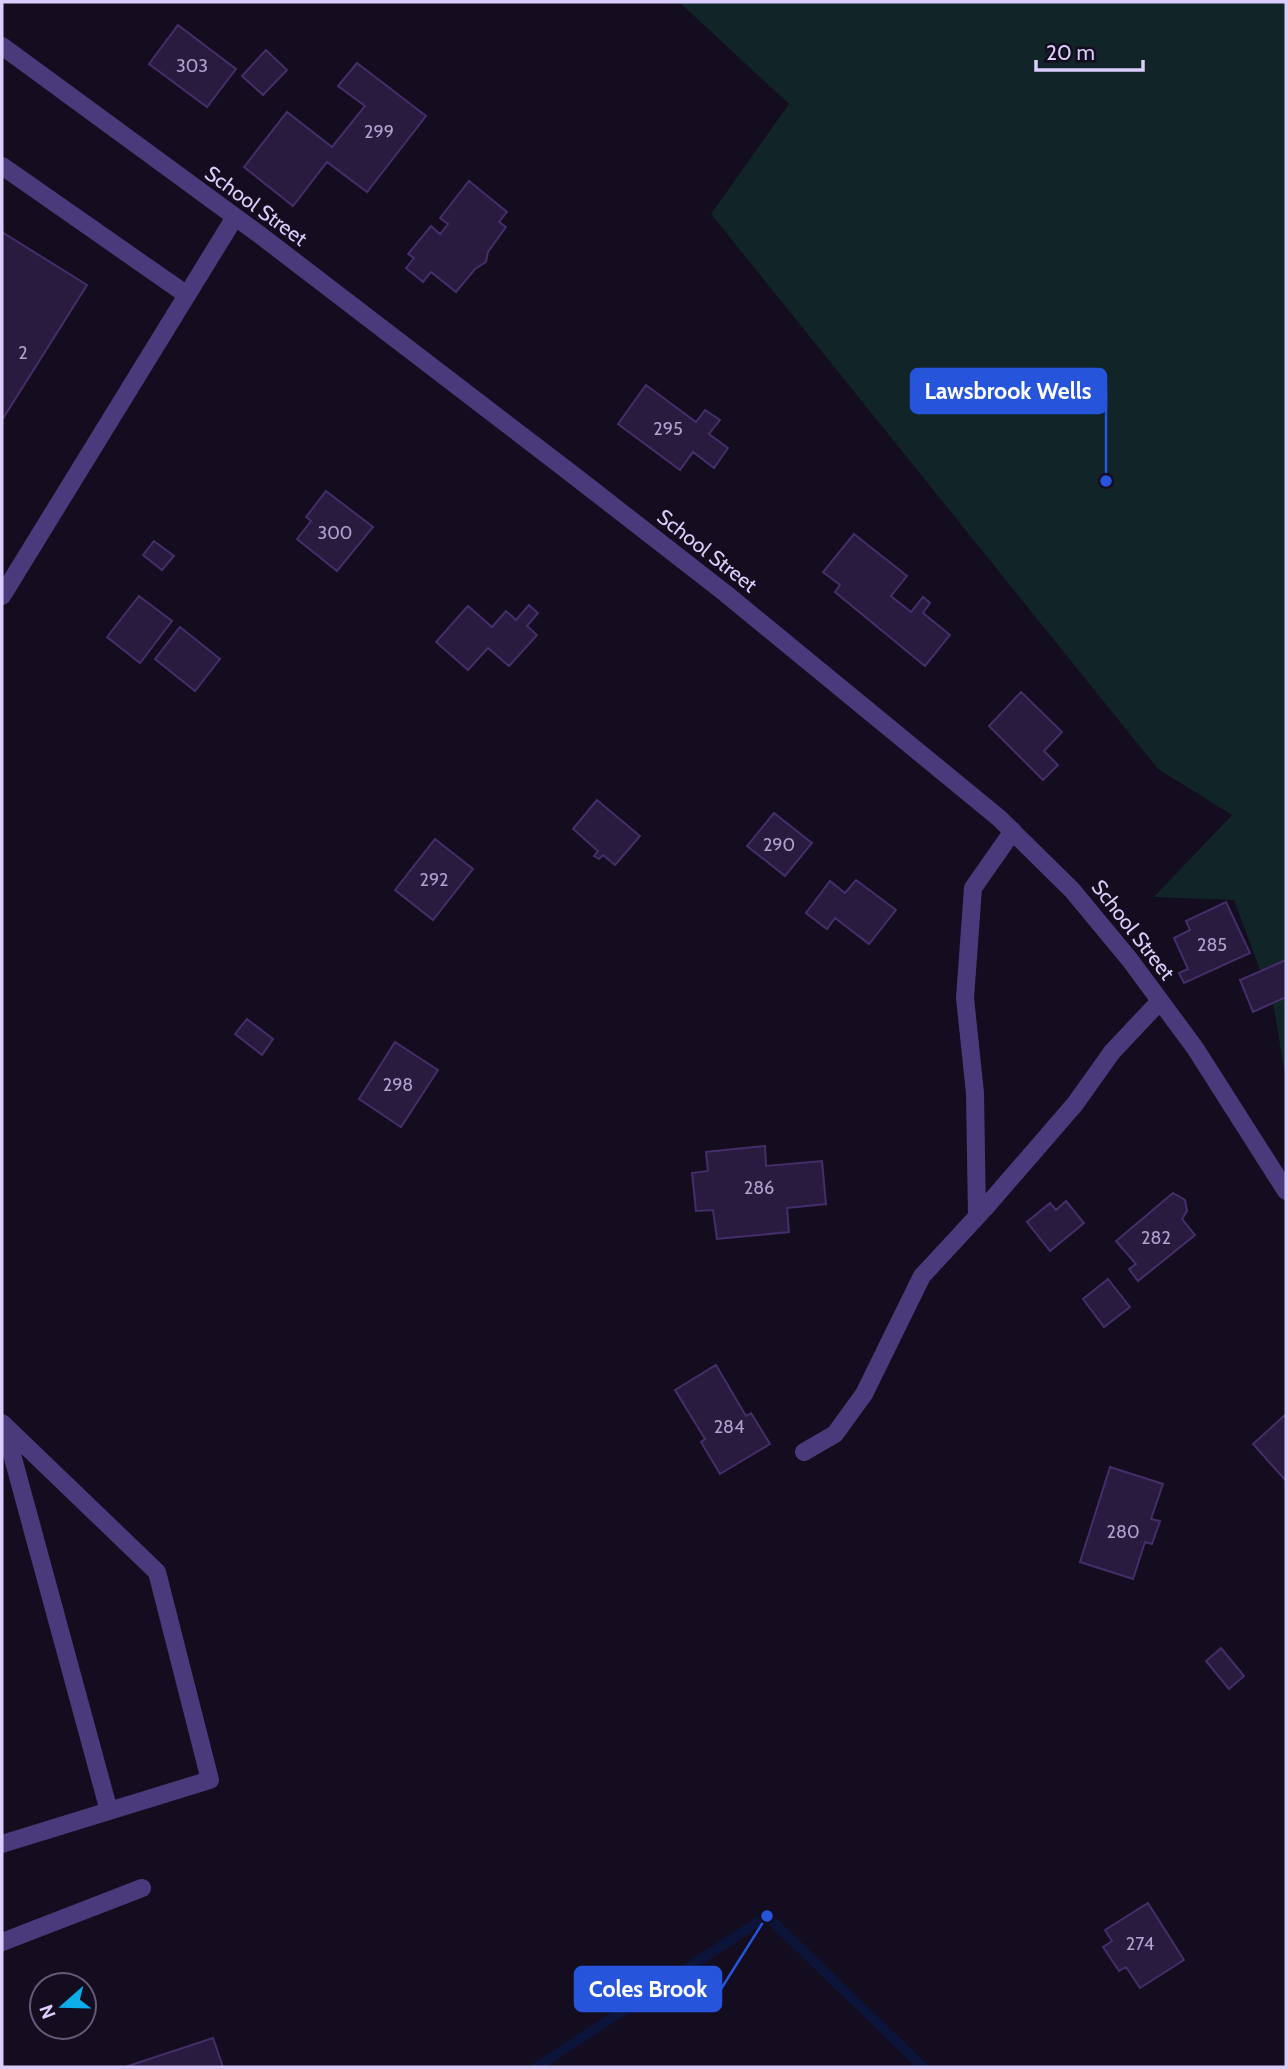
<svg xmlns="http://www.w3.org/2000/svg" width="1288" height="2069" viewBox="0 0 1288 2069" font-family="Cabin,sans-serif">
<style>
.green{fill:#112528}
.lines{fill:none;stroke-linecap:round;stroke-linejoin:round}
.stream{stroke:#0c143a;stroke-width:10}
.building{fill:#281b3f;stroke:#442e69;stroke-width:2}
.minor{stroke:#493b7b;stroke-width:18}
.labels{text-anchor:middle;stroke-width:6;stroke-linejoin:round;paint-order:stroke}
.number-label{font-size:18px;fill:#aea1cd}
.street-label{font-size:21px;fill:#dbcefc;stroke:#130d1f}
.leader{fill:none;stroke:#2654da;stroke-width:2.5}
.callout-dot{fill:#2654da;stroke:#130d1f;stroke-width:2.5}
.callout{fill:#2654da;stroke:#2654da;stroke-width:2.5}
.callout-label{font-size:23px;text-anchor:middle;font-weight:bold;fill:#fff}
</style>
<rect width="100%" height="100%" fill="#130d1f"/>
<!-- green -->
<path class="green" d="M679 2H1286V1081L1274 1008 1234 900 1154 897 1232 815 1158 769 711 214 789 104Z"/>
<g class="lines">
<!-- stream -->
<path class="stream" d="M537 2067 767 1916 923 2067"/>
</g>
<!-- building -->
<path class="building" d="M178 25 236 69 207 107 149 64Z
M266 50 287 70 263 95 242 76Z
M357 63 426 116 367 192 327 162 293 206 244 167 287 112 332 147 365 106 338 86Z
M469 181 507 212 499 222 506 227 488 252 486 262 475 269 456 292 431 272 423 282 406 268 414 258 408 254 431 226 440 234 448 224 440 218Z
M2 232 87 285 2 420Z
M646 385 696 422 705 410 720 420 709 434 728 448 714 468 693 452 680 470 618 424Z
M326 491 373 527 337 571 297 539 311 521 306 517Z
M854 534 907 576 891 596 911 612 923 597 930 603 923 613 950 635 925 666 835 592 840 585 823 572Z
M154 541 174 556 162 570 143 555Z
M139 596 172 621 140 663 107 637Z
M529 605 538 613 527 626 537 635 509 666 488 648 468 670 436 642 468 606 492 627 506 611 516 620Z
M180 627 220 659 195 691 155 659Z
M1021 692 1062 732 1044 751 1058 765 1043 780 989 726Z
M597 800 640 836 615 865 603 855 599 859 594 856 598 851 573 829Z
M774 813 812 843 785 876 747 846Z
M435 839 473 869 433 920 395 890Z
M856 880 896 910 869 944 835 918 827 929 806 913 830 881 845 893Z
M1226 902 1250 953 1184 983 1179 973 1188 969 1174 938 1190 930 1186 921Z
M1286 960V997L1253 1012 1240 980Z
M247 1019 273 1039 262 1055 235 1034Z
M395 1042 438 1070 401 1127 359 1099Z
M765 1146 766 1166 822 1161 826 1204 787 1208 789 1232 717 1239 713 1210 696 1211 692 1173 708 1171 706 1152Z
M1173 1193 1185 1200 1187 1211 1182 1219 1195 1235 1138 1281 1129 1269 1136 1264 1116 1241Z
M1066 1201 1084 1223 1050 1251 1027 1222 1050 1203 1056 1210Z
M1108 1279 1130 1307 1104 1327 1083 1299Z
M716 1365 746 1416 751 1413 770 1444 720 1474 701 1442 705 1439 675 1390Z
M1286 1414V1481L1253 1444Z
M1110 1467 1163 1484 1151 1519 1160 1521 1152 1544 1145 1542 1133 1579 1080 1562Z
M1221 1648 1244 1676 1229 1689 1206 1661Z
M1148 1903 1184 1960 1140 1988 1126 1967 1119 1971 1103 1947 1112 1941 1105 1930Z
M213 2038 223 2067H125Z"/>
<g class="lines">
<!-- minor -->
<path class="minor" d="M2 46 260 235 572 474 725 593 999 818 1072 890 1130 960 1195 1048 1286 1191
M2 166 187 295
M2 596 235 217
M977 1216 975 1093 965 998 973 888 1013 831
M2 1423 157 1572 210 1780 2 1844
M4 1425 109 1811
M804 1452 835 1434 864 1394 922 1276 985 1208 1075 1104 1112 1052 1160 1001
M2 1942 142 1888"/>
</g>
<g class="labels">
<!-- number labels -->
<g class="number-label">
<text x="192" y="72">303</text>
<text x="379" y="138">299</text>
<text x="23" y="359">2</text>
<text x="668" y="435">295</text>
<text x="335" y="539">300</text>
<text x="779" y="851">290</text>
<text x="434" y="886">292</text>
<text x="1212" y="951">285</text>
<text x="398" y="1091">298</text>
<text x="759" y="1194">286</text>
<text x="1156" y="1244">282</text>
<text x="729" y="1433">284</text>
<text x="1123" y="1538">280</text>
<text x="1140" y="1950">274</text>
</g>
<!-- street labels -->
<g class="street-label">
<text transform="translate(256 206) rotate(36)" y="7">School Street</text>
<text transform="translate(707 551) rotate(38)" y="7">School Street</text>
<text transform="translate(1133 930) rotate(52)" y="7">School Street</text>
</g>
</g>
<!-- callouts -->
<path class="leader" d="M1106 481L1106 391M767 1916L721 1989"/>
<g class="callout-dot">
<circle cx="1106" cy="481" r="7"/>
<circle cx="767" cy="1916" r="7"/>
</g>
<g class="callout">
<rect x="911" y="369" width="195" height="44" rx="7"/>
<rect x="575" y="1967" width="146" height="44" rx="7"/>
</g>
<g class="callout-label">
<text x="1008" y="399">Lawsbrook Wells</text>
<text x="648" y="1997">Coles Brook</text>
</g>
<!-- border -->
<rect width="1288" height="2069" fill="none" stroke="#dbcefc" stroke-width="7"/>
<!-- north arrow -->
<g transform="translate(63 2006) rotate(250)"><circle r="33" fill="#130d1f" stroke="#635a77" stroke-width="2"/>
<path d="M0-5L12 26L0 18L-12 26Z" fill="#0dacea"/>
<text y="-10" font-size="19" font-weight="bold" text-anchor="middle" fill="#dbcefc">N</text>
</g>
<!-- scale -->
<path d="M1036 60v10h107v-10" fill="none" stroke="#dbcefc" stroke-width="3.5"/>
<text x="1046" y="60" font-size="21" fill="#dbcefc" stroke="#130d1f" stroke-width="5" paint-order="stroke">20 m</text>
</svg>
